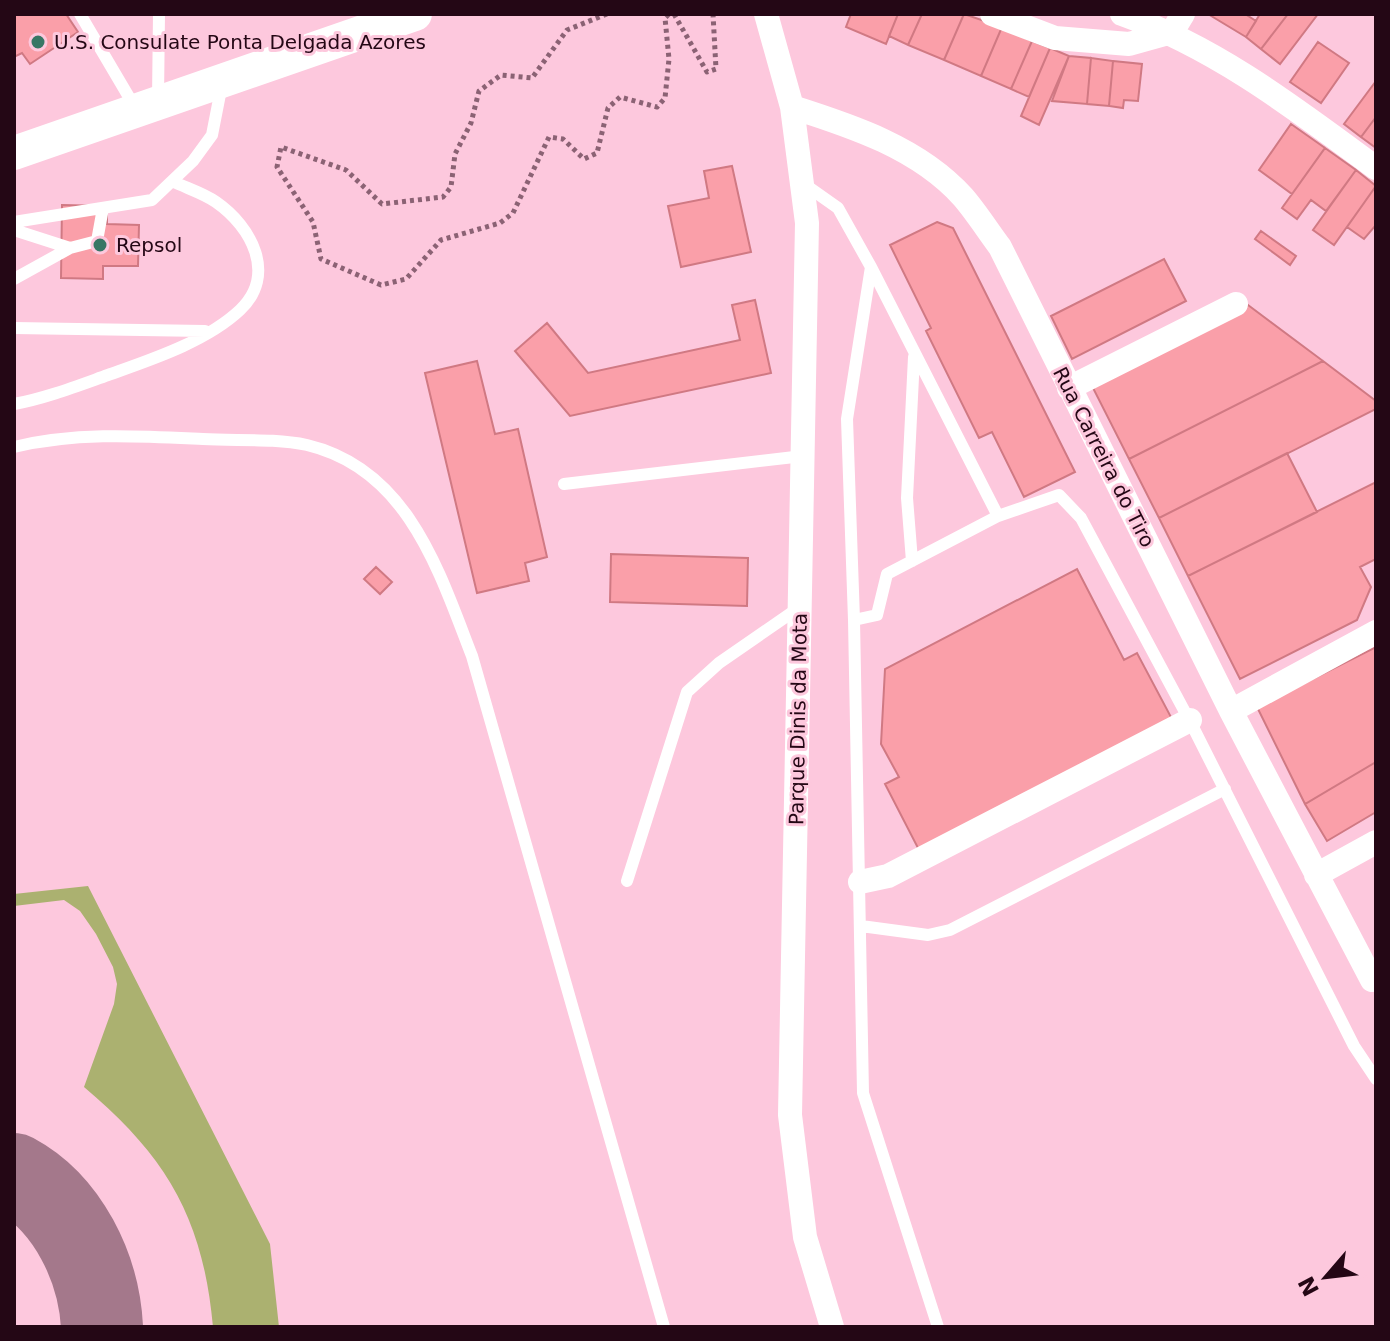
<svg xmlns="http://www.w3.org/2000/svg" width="1390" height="1341" viewBox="0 0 1390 1341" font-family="'DejaVu Sans',sans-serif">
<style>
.green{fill:#abb170}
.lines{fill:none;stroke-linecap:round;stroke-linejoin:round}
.taxiway{stroke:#a4788b;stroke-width:82}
.building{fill:#fa9fa9;stroke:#d07983;stroke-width:2}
.path{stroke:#8b6274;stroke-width:5;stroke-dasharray:4 4;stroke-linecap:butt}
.lane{stroke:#fff;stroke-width:12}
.street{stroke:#fff;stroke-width:24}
.secondary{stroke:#fff;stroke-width:34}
.poi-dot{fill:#387765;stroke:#fdc8dd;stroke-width:3}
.labels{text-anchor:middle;stroke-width:6;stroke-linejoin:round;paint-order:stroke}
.poi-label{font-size:20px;fill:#240715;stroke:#fdc8dd;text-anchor:start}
.street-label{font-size:20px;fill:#240715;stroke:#fdc8dd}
</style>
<rect width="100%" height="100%" fill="#fdc8dd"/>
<!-- green -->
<path class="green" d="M88 886 270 1244 279 1327H213C203 1218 167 1157 84 1087L114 1004 117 984 113 967 96 934 80 911 64 900 14 906V894Z"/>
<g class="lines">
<!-- taxiway -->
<path class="taxiway" d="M14 1174C68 1203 99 1268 102 1327"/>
</g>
<!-- building -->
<path class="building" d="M14 14H66L78 32 30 64 22 53 14 57Z
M851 14H898L886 44 846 27Z
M898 14H922L908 45 889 36Z
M922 14H964L944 60 908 45Z
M964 14 1002 27 981 76 944 60Z
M1208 14H1245L1256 21 1246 37Z
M1260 14H1288L1261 49 1246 37Z
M1288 14H1318L1280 64 1261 49Z
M1002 27 1032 41 1011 89 981 76Z
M1032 41 1050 48 1029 97 1011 89Z
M1318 42 1349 63 1321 103 1290 82Z
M1050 48 1069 56 1039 125 1021 116Z
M1069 56 1091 58 1087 104 1052 101Z
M1091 58 1113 61 1109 106 1087 104Z
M1113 61 1142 64 1138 101 1124 100 1123 108 1109 106Z
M1376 81V117L1361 137 1344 124Z
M1376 117V148L1361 137Z
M1291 124 1325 148 1292 194 1259 170Z
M1325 148 1356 170 1326 211 1311 200 1297 219 1282 208Z
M732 166 751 252 681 267 668 206 709 198 704 171Z
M1356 170 1376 186 1334 245 1313 230Z
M1376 186V225L1364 239 1347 227Z
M62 205 107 206V224L139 225 138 266H103V279L61 278Z
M937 222 953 228 1075 472 1024 497 992 432 979 438 926 331 931 328 890 245Z
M1261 231 1296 256 1290 265 1255 239Z
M1164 259 1186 301 1072 359 1051 316Z
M755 300 771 373 570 416 515 351 547 323 588 373 740 340 732 305Z
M1248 305 1323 361 1129 459 1091 384Z
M477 361 495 434 518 429 547 557 525 563 529 581 477 593 425 373Z
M1323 361 1376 401V409L1159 518 1129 459Z
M1287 453 1317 512 1188 576 1159 518Z
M1376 482V559L1360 567 1371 587 1357 620 1240 679 1188 576Z
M611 554 748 558 747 606 610 602Z
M376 567 392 582 380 594 364 579Z
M1077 569 1124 660 1137 653 1172 719 919 850 885 784 899 777 881 744 885 669Z
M1376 647V762L1305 804 1257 707Z
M1376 762V812L1327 841 1305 804Z"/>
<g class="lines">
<!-- path -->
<path class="path" d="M607 14 567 30 532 78 501 75 479 91 471 123 455 154 451 187 443 197 382 204 346 170 281 147 277 167 313 222 321 259 381 285 406 279 441 240 500 223 513 213 549 137 563 139 584 159 597 153 608 108 620 97 657 107 665 98 669 59 665 18 669 14
M674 14 707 72 716 69 713 14"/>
<!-- lane -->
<path class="lane" d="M80 14 136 109
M158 99 159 14
M804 184 838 208 871 267 847 419 854 620
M14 222 152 200 193 161 212 135 222 84
M14 230 70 248
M871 267 998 516
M14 279 70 248 97 241 103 208
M14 328 205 331
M14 404C46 398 77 386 108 375 150 360 206 342 240 310 277 275 252 227 216 202 203 193 186 188 172 181
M14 447C77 432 139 436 203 439 236 441 274 438 307 445 408 469 439 571 472 656L664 1327
M564 484 803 456
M912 561 907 498 914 357
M627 881 687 692 719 663 800 607
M861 926 928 935 950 930 1225 789
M938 1327 863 1093 854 620 877 615 887 574 998 516 1059 495 1081 518 1193 727 1354 1046 1376 1079"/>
<!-- street -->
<path class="street" d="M766 14 792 107C852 126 919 148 963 197 976 212 988 231 1000 247L1231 711 1372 980
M992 14 1055 38 1129 44 1172 32 1183 14
M1122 14C1217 48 1296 109 1376 168
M792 107 807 223 790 1115 805 1237 832 1327
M1069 388 1236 304
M1231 711 1376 632
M1316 875 1376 842
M860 882 888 876 1190 720"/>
<!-- secondary -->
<path class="secondary" d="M14 153 415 14"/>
</g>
<!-- markers -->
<g class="poi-dot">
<circle cx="38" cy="42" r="8"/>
<circle cx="100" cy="245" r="8"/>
</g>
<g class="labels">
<!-- poi labels -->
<g class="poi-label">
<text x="54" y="49">U.S. Consulate Ponta Delgada Azores</text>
<text x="116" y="252">Repsol</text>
</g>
<!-- street labels -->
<g class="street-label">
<text transform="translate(1104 457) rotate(63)" y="7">Rua Carreira do Tiro</text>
<text transform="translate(798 719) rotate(-89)" y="7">Parque Dinis da Mota</text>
</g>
</g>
<!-- border -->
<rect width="1390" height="1341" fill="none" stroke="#240715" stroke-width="32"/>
<!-- north arrow -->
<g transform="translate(1326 1277) rotate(242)" stroke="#fdc8dd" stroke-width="6" paint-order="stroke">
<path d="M0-6L14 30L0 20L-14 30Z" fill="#240715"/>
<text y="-12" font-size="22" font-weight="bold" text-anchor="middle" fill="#240715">N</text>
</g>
</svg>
